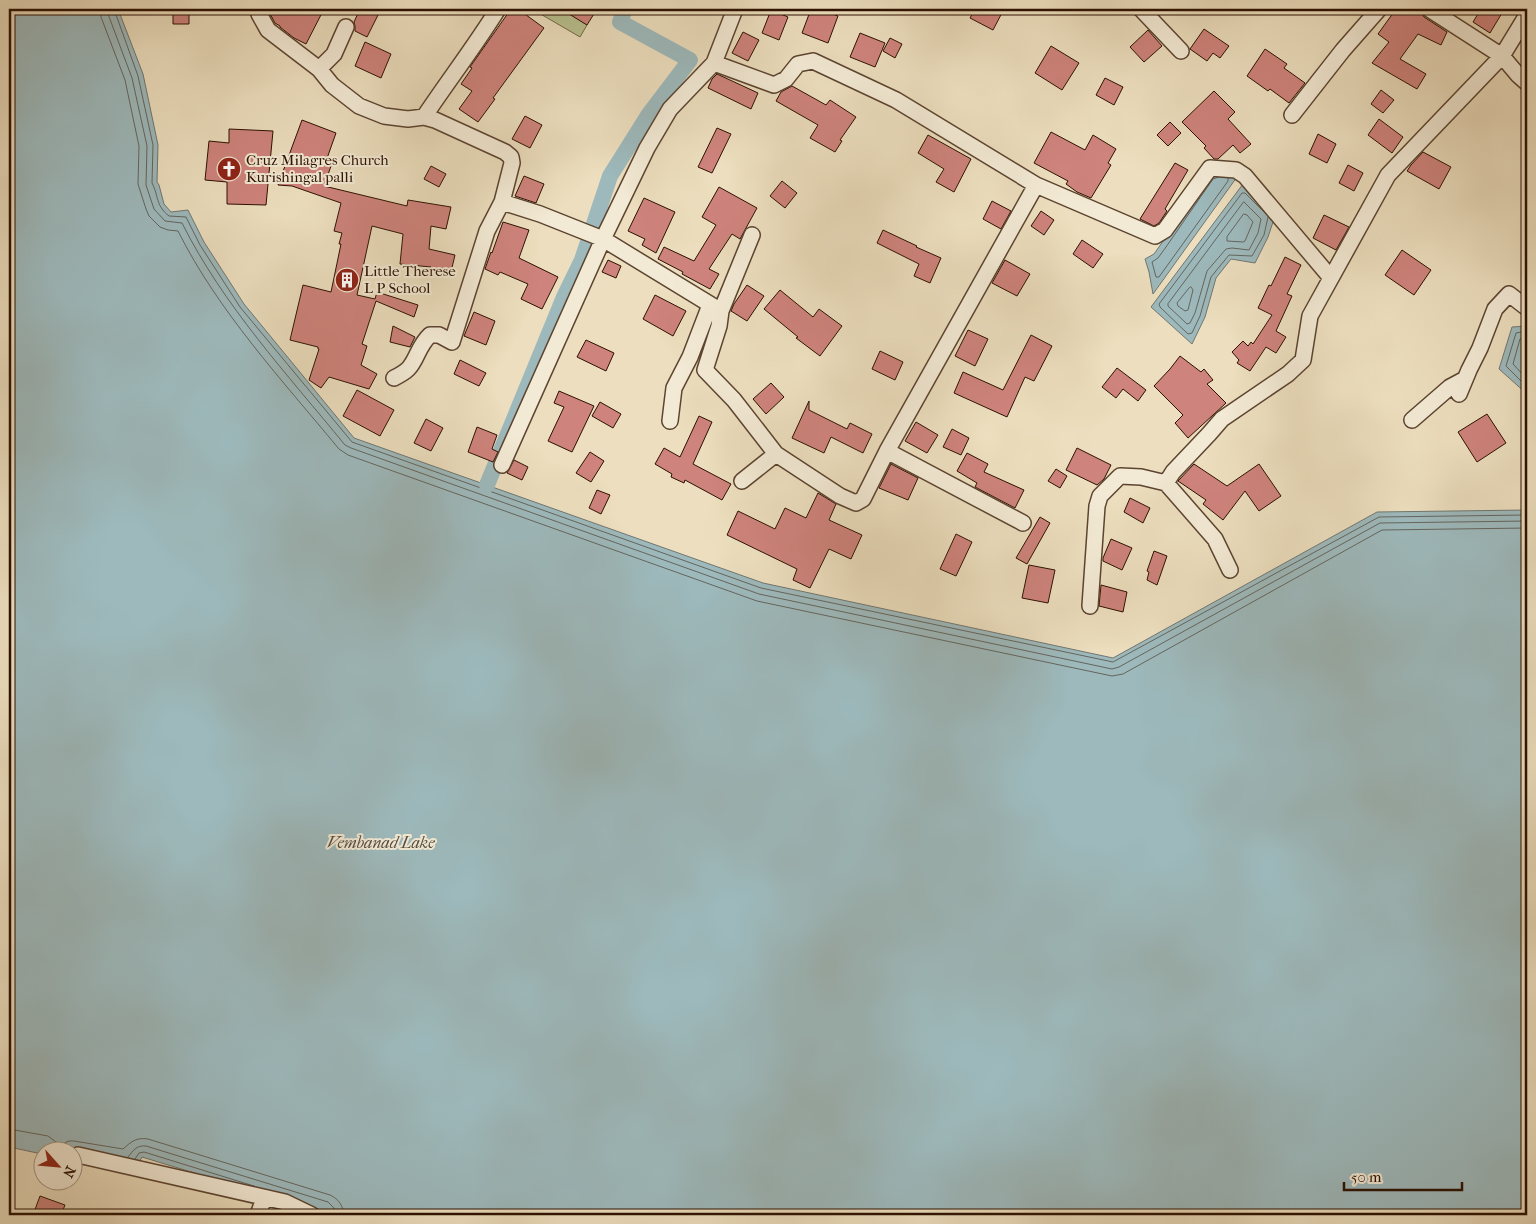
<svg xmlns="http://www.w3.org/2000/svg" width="1536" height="1224" viewBox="0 0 1536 1224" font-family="'IM FELL French Canon',serif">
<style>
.green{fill:#b9c190;stroke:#726948}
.water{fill:#9db9bc;stroke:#707671}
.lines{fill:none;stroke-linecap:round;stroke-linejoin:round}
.shore{stroke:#64655e;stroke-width:1}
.canal{stroke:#9db9bc;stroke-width:16}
.building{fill:#ce837c;stroke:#2c1101}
.minor-casing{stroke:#5c4430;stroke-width:18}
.minor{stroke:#f3ead5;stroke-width:15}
.labels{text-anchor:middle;stroke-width:4;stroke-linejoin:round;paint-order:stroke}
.poi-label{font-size:15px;fill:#2c1101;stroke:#f3ead5;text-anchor:start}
.water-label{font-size:16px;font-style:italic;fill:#544c42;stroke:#f3ead5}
</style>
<rect width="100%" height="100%" fill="#ecdebe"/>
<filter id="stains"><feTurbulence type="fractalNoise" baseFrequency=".004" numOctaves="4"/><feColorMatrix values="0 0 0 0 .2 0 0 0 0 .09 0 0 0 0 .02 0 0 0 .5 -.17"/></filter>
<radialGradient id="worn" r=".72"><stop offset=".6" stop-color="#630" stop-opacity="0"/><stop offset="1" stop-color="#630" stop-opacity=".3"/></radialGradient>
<!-- green -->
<path class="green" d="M532 9H570L568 13 587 25 580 37Z"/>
<!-- water -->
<path class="water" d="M9 9H118L143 74 158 145 157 182 159 185 164 204 171 212 188 210 204 242 244 304 354 438 763 583 1113 658 1377 512 1527 510V1215H332L142 1157 134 1171 72 1152H42V1154L9 1147Z
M1211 173 1237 177 1153 294 1149 272 1145 259 1154 254Z
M1243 184 1275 216 1268 237 1255 263 1231 259 1216 278 1205 317 1192 344 1151 307Z
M1527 326V394L1499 369 1512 327Z"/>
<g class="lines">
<!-- shore -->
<path class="shore" d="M100 9 101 17 125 80 139 146 138 184 146 209 149 216 160 227 168 230 178 231C218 311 282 380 339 449L348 455 757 601 1112 676 1123 674 1382 530 1527 528
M108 9V14L132 78 147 146 146 185 154 209 165 221 182 223C223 305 287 374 345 445L351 448 759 594 1112 669 1119 667 1380 523 1527 521
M114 9 138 76 153 145 152 183C159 196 155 205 169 216L186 217 200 245 240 307 352 442 761 588 1113 662 1379 517 1527 515
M1219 177 1213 179 1166 247 1158 258 1152 262 1156 277H1159L1228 181V178
M1244 202 1261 219 1258 233 1249 250 1232 248 1226 249 1207 271 1195 313 1190 323 1187 324 1168 306V304Z
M1244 214 1247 215 1253 222 1245 241 1243 242 1227 241V237Z
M1267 215 1245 193H1242L1159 304 1160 307 1188 334 1192 333 1200 316 1211 277 1229 255 1252 256 1264 235 1268 217
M1191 287 1193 290 1188 310 1185 311 1178 306 1177 303 1189 288Z
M1527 331 1516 333 1506 366 1527 387
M1527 337 1520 339 1513 364 1527 379
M9 1129 48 1136 60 1145 69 1141H74L123 1149C131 1142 136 1137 148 1139L330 1195C339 1199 343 1206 344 1215
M128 1157C133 1151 136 1145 146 1146L328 1202 334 1208 336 1215
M135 1159 139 1153 144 1152 254 1186"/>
<!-- canal -->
<path class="canal" d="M487 485 564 297 582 260 610 176 649 114 690 60 620 22 625 9"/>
</g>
<!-- building -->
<path class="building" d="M173 9H189V24H173Z
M269 9H324L306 44 294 38 280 27V26L275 23 269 12Z
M360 9H371L379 13 367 37 355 31V26L354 22Z
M511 9H518L544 28 493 98 495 99 478 122 459 109 472 91 461 84 472 68 470 67Z
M561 9H597L587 25Z
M811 9H820L838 16 828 43 802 33Z
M975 9H1004L993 30 970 18Z
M1396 9H1417L1420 10 1424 17 1447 32 1441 45 1418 34 1400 59 1426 74 1417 89 1372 63 1389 42 1378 34Z
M1481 9H1494L1502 13 1490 33 1473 22Z
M771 10 788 17 779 40 762 33Z
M1204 29 1229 46 1220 58 1213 53 1207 61 1190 49Z
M1148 30 1162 46 1144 62 1130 47Z
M743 32 759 40 748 61 732 53Z
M860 33 885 43 875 67 850 57Z
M890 38 902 44 895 58 883 51Z
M365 42 391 54 381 78 355 66Z
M1051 46 1079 63 1062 90 1035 73Z
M1265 49 1287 64 1284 68 1305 83 1289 103 1270 89 1268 91 1247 76Z
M717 74 758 93 751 109 708 88 712 79Z
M1105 78 1123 87 1114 105 1096 95Z
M792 86 826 105 830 100 856 117 840 140 842 141 835 152 810 138 818 125 776 101 781 92Z
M1381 90 1394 100 1383 113 1371 104Z
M1214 91 1235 112 1228 119 1251 144 1240 153 1233 145 1218 159H1214L1204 148 1206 146 1182 122Z
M525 116 542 125 530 148 512 139Z
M1379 119 1403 137 1392 153 1368 135Z
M302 120 336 133 325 164 331 166 324 186 407 206 408 200 451 207 446 229 431 226 429 249 455 255 450 276 429 272 431 267 400 264 403 234 372 226 357 295 375 299 377 292 418 305 414 317 376 301 362 344 367 346 361 365 377 374 369 389 329 377 321 388 309 380 319 349H318V347L290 340 303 285 331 292 341 244H339L342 233 334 231 341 203 292 186 278 185Z
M1170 122 1181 133 1168 146 1157 135Z
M717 128 731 134 712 173 698 167Z
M229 129 273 131 266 205 227 204V182L205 180 209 141 229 143Z
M1051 132 1085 150 1093 135 1116 149 1108 163 1111 165 1091 198 1077 192 1066 184 1068 181 1034 163Z
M1318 134 1336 144 1327 163 1309 154Z
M928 135 971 159 954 192 936 182 944 169 918 153Z
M1423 152 1451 167 1439 189 1407 171 1411 165Z
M1175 163 1188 170 1165 209 1167 211 1159 223 1154 226 1140 219Z
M1348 165 1363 173 1354 191 1339 183Z
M431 166 446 174 439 187 424 179Z
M524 176 544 184 536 203 515 196Z
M782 181 797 193 785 208 770 196Z
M719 187 757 208 740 239 732 234 709 269 719 274 710 289 682 274 683 272 658 259 664 247 694 261 716 225 702 217Z
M644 198 675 212 656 253 642 245 645 239 628 231Z
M992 201 1011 211 1001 229 983 219Z
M1041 211 1054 220 1044 235 1031 226Z
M1324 215 1349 227 1336 250 1313 238Z
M503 222 529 230 519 258 558 277 542 309 521 299 528 284 500 272 498 275 485 269 491 252 492 253Z
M883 230 917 246 916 247 941 258 930 283 914 276 919 264 877 243Z
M1082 240 1103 254 1093 268 1073 254Z
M1402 250 1431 270 1414 295 1385 275Z
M1285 257 1301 265 1287 294 1292 296 1276 331 1286 337 1276 353 1266 347 1250 371 1237 363 1239 360 1232 352 1243 341 1248 346 1251 342 1253 344 1272 315 1258 308 1269 285 1271 286Z
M608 260 621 266 616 278 602 272Z
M1005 260 1030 274 1017 296 992 283Z
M747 285 764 296 747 321 731 311 734 304Z
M780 290 813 317 819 309 842 326 820 356 796 338 798 337 764 309Z
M655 295 686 311 673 336 643 319Z
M474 312 495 321 486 345 464 336Z
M393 326 415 337 410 347 390 342Z
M968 330 988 339 975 366 955 356Z
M1031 335 1052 346 1034 381 1025 377 1007 417 954 393 963 372 1003 390Z
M586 340 614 353 606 371 577 357Z
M880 351 903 362 895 380 872 369Z
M1180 356 1201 372 1204 369 1213 380 1207 384 1226 403 1188 438 1175 423 1183 415 1154 386 1170 369Z
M460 360 486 373 479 386 454 374Z
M1117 368 1146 390 1138 401 1123 389 1116 398 1102 387Z
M771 383 784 397 766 414 753 399Z
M357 390 394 410 380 436 343 416Z
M559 391 594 406 572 452 548 441 564 407 554 403Z
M809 401V410L847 429 850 423 872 434 863 453 831 437 824 453 792 438Z
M600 402 621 414 613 428 592 416Z
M1487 414 1506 443 1477 462 1458 432Z
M699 416 712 422 693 464 731 484 722 500 685 480 684 483 671 477 672 474 655 464 664 448 680 457Z
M426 419 443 428 431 451 414 443Z
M916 422 938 435 927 453 905 441Z
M477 427 497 435 492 449 498 452 493 462 468 452Z
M952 429 969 438 961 455 943 447Z
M1077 448 1111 465 1104 479 1097 485 1066 470Z
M590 452 604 461 591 482 576 473Z
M967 453 988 464 984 472 1024 490 1015 508 975 487 977 483 957 471Z
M514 460 528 467 522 480 507 473Z
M891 464 918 478 908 500 879 488Z
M1194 464 1227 486 1259 464 1281 496 1259 511 1245 491 1223 520 1203 504 1206 500 1178 481Z
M1056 469 1067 476 1060 488 1048 481Z
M597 490 610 495 601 514 589 508Z
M818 493 836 504 829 520 862 535 851 559 829 549 810 588 793 580 797 569 727 535 738 511 775 529 785 508 806 518Z
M1130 498 1150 508 1143 523 1124 512Z
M1040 517 1050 523 1027 564 1016 558Z
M956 534 972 542 956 576 940 569Z
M1111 539 1132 548 1122 570 1103 561V558Z
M1154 551 1167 556 1157 585 1147 580 1149 572 1147 571Z
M1029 565 1055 570 1048 603 1022 598Z
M1101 585 1127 592 1123 612 1099 606Z
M40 1196 65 1205 61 1215H33Z"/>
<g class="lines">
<!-- minor casing -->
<g class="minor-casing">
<path id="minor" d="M260 9 259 14 268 30 319 69 332 85 359 106 384 116 408 119 424 117 435 120 505 152 511 157 512 163 502 202 540 214 603 239 647 148 670 109 714 63 774 85 786 79 798 64 813 61 896 100 1036 185 1155 236 1165 230 1210 168 1236 170 1245 176 1331 278
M1141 9 1181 51
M1429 9 1502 56 1518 75 1527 83
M714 63 735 9
M319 69 334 54 346 27
M1292 115 1343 50 1379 9
M424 117C448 81 475 46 498 9
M721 311 752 235
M394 378C398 376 404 373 408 369 417 360 418 346 430 335H439L452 342 487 231 502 202
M1459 394 1469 370 1480 348 1495 309 1509 294 1527 308
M1412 420 1450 387 1465 379
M670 421 674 388 690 357 710 305
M887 451 1036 185
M502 465 603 239 721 311 719 326 705 370 734 400 776 454 840 496 856 503 863 499 887 451 1023 523
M742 481 776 454
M1230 570 1215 539 1166 483 1173 472 1209 434 1222 419 1288 374 1303 360 1310 316 1388 175 1502 56 1527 15
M1090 606 1097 506 1100 496 1120 476 1141 477 1166 483
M78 1155 285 1202 312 1215
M258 1215 264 1198"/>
</g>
<!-- minor -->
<use href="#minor" class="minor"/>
</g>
<!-- icons -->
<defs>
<g id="church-disc" transform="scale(1.25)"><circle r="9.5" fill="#8f2418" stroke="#f3ead5"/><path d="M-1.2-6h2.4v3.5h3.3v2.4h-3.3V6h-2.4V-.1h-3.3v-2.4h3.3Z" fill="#fff"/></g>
<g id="building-disc" transform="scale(1.25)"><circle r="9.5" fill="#8f2418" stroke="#f3ead5"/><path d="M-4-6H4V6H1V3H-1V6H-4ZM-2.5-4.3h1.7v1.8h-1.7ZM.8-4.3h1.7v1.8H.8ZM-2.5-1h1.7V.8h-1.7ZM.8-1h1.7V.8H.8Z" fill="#fff"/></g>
</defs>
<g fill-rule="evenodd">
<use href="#church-disc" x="229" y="169"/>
<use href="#building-disc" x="347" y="280"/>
</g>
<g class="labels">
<!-- poi labels -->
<g class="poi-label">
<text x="246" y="165">Cruz Milagres Church<tspan x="246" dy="17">Kurishingal palli</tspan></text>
<text x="364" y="276">Little Therese<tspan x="364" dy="17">L P School</tspan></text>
</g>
<!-- water labels -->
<g class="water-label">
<text x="381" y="848">Vembanad Lake</text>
</g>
</g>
<!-- margin -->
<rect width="1536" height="1224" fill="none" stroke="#ecdebe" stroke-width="30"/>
<rect x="10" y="10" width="1516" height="1204" fill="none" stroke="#2c1101" stroke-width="2.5"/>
<rect x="15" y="15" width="1506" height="1194" fill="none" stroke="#2c1101"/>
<!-- north arrow -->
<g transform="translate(58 1166) rotate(117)"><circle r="24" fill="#f3ead5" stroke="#a39380"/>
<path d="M0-4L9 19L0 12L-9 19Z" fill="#8f2418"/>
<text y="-8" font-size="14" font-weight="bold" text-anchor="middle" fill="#2c1101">N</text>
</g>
<!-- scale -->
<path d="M1344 1182v8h118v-8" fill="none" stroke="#2c1101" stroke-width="2.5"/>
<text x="1351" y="1182" font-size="15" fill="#2c1101" stroke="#f3ead5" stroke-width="4" paint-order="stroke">50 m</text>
<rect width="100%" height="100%" filter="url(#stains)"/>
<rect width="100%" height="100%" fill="url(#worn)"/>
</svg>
